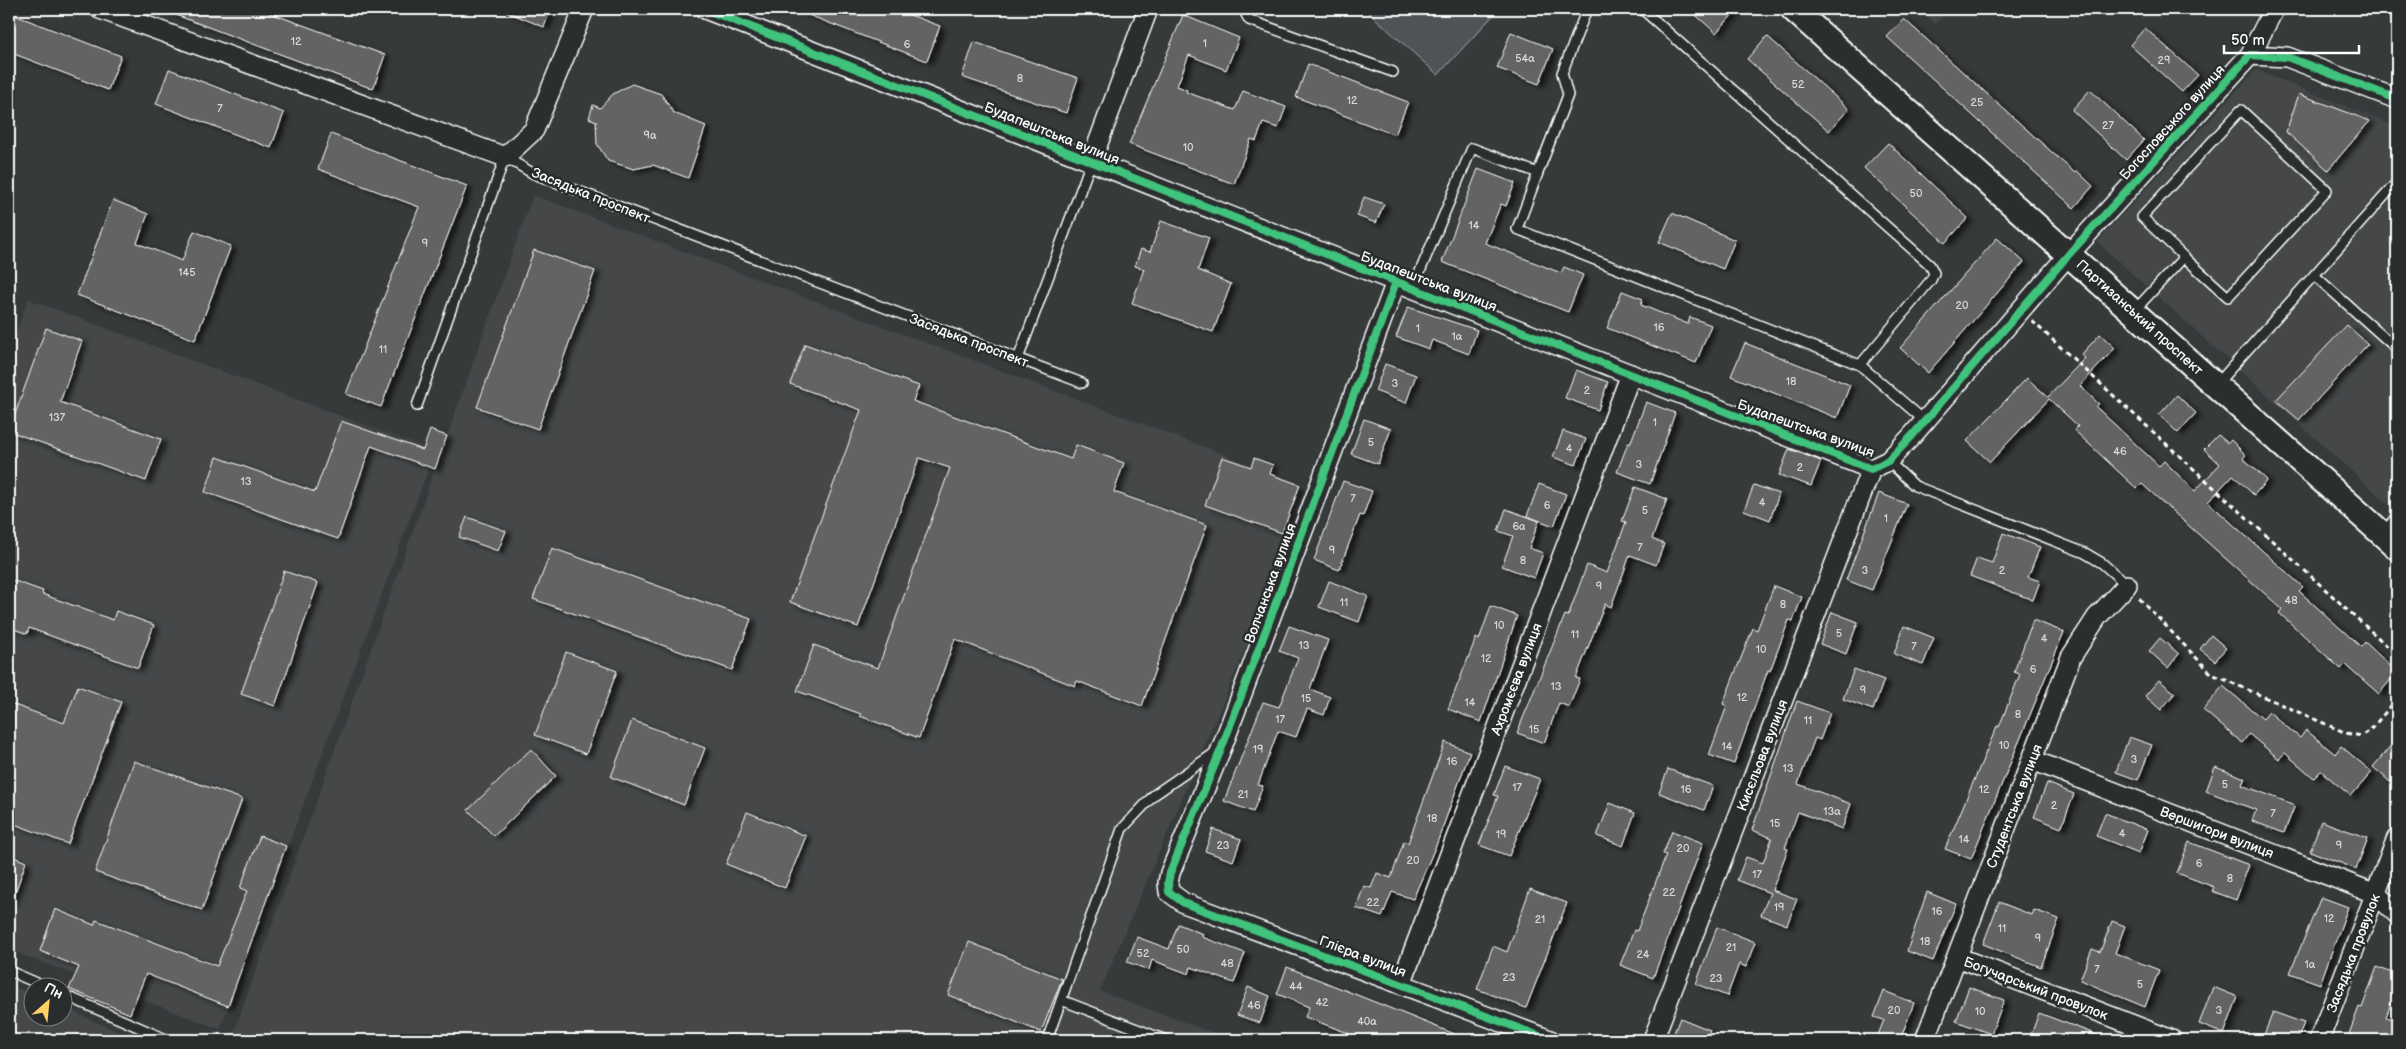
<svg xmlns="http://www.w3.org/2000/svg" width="2406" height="1049" viewBox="0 0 2406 1049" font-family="'Balsamiq Sans',sans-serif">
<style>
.built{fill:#444748}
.green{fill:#505354;stroke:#a8a9aa}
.building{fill:#636465;stroke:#fff;filter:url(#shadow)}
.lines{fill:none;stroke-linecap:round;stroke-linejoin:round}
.service-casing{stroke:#fff;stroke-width:12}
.minor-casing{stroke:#fff;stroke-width:22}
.tertiary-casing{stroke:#fff;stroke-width:28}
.path{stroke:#fff;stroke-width:3;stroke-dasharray:5 4;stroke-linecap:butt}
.service{stroke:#2a2d2e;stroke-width:9}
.minor{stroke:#2a2d2e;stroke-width:19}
.tertiary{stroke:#2a2d2e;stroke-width:24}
.cycleway-casing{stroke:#2a2d2e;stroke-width:11}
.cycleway{stroke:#40c37c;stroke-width:8}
.labels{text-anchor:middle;stroke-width:5;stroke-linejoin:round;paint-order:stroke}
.number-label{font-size:11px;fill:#d8d8d8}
.street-label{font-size:14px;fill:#fff;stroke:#2a2d2e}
</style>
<defs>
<filter id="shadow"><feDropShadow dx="5.5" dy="3" stdDeviation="2.5" flood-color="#0009"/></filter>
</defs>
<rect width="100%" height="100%" fill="#373a3b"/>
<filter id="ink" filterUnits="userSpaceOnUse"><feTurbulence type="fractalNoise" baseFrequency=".02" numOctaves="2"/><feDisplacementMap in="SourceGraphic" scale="10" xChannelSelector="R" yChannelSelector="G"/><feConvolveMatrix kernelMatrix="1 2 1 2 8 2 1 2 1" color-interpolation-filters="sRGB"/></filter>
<g filter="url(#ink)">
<!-- built -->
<path class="built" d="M1921 9H1951L1935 24Z
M2256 70 2397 127V512L2097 242Z
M533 195 1314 488 1100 991 1232 1040H231Z
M28 299 435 451 220 1029 9 950V351Z
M9 985 32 994V1016H62L63 1007 137 1040H51L33 1033 27 1040H9Z"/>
<!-- green -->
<path class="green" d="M1365 9H1499L1438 75Z"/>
<!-- building -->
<path class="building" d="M160 9H259L385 55 373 89Z
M500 9H551L544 27Z
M793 9H894L940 26 927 61Z
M1689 9H1738L1716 33Z
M9 13 121 56 108 90 9 52Z
M1183 15 1239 38 1226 70 1189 55 1177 86 1187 90 1186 92 1235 110 1243 91 1286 107 1278 128 1263 123 1256 141 1251 139 1234 184 1129 144Z
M1904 19 2075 173 2077 171 2093 186 2074 208 1887 37Z
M2145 28 2198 75 2182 92 2130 45Z
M1511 32 1553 49 1539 84 1497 68Z
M1767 36 1849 109 1829 131 1747 59Z
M974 42 1078 78 1066 113 962 77Z
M1308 64 1408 102 1395 135 1296 97Z
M169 69 284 113 271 148 156 104Z
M632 84 661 94 674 113 706 126 688 178 653 165 634 169 608 161 597 144 596 121 589 118 593 105 600 108 613 94Z
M2090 90 2144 140 2126 160 2072 110Z
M2299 94 2370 121 2328 170 2286 132Z
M331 134 467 186 381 407 346 394 419 207 318 169Z
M1888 143 1968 218 1945 243 1864 168Z
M1478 169 1515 183 1506 206 1501 204 1485 243 1561 273 1564 267 1583 275 1568 312 1442 262Z
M1364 197 1384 204 1376 223 1357 216Z
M113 200 148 214 137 243 182 261 194 231 231 246 195 340 77 295Z
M1672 213 1735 240 1723 269 1659 242Z
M1161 221 1209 238 1198 270 1231 284 1213 332 1132 303 1144 269 1135 266 1141 249 1150 252Z
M1997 238 2024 262 1928 373 1900 348Z
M534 250 595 271 538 429 477 407Z
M1622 291 1643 299 1641 305 1688 324 1690 317 1711 325 1696 363 1607 328Z
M1408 307 1477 330 1469 354 1432 340 1429 349 1396 337Z
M2347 325 2368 344 2299 420 2276 400Z
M46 328 82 341 60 402 161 439 146 481 9 431Z
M2100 334 2115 348 2080 386 2099 404 2096 407 2159 466 2164 461 2195 491 2220 464 2204 449 2218 435 2228 443 2231 440 2246 455 2243 458 2267 480 2254 495 2233 475 2208 502 2303 587 2299 591 2361 647 2365 642 2397 672 2379 694 2345 664 2341 669 2279 613 2282 609 2142 484 2137 489 2074 430 2078 426 2049 399 1990 462 1967 441 2027 378 2048 397 2085 358 2081 355Z
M1745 343 1850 385 1837 418 1731 376Z
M805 344 919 386 913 401 1071 459 1076 445 1124 463 1114 492 1207 525 1142 706 1077 681 1075 686 955 639 919 738 860 716 861 714 797 691 814 645 878 668 950 468 919 458 858 627 790 602 861 410 790 384Z
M1385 364 1416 375 1406 403 1375 391Z
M1576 370 1608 382 1598 410 1565 398Z
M2177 395 2196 413 2178 433 2159 415Z
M1646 402 1675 413 1650 484 1617 472 1628 443 1630 444Z
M1364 419 1391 429 1378 464 1351 454Z
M341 421 423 450 430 430 447 436 435 469 371 446 338 539 205 492 217 457 315 492Z
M1563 431 1586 439 1576 465 1553 457Z
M1789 449 1821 461 1811 486 1779 475Z
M1222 457 1251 467 1254 458 1273 465 1270 474 1300 485 1282 533 1205 505Z
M1343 481 1372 491 1363 516 1360 515 1339 570 1314 560Z
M1539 484 1566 494 1554 526 1527 516Z
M1754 485 1779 494 1770 520 1744 510Z
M1635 487 1667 499 1652 539 1664 544 1656 565 1630 555 1611 607 1605 604 1576 678 1580 679 1569 707 1559 703 1544 743 1517 733 1565 615 1568 616 1587 565 1607 573 1626 522 1622 521Z
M1879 493 1907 504 1872 590 1846 580Z
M1506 509 1539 521 1529 548 1543 553 1534 578 1502 566 1513 536 1498 531Z
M467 517 506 531 498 551 459 537Z
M2003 533 2040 547 2028 577 2040 581 2033 600 1970 576 1977 558 1992 563Z
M552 548 751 619 732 670 533 599Z
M284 571 318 583 275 706 241 694Z
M9 579 43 591 42 594 113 620 116 611 154 625 138 668 29 628 27 634 9 627Z
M1329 581 1368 596 1359 622 1319 607Z
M1774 586 1802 597 1793 621 1789 620 1770 671 1768 670 1734 764 1709 755 1727 706 1723 704 1733 678 1753 628 1757 630Z
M1491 606 1517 616 1481 722 1448 709 1476 638 1479 640Z
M1832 612 1858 622 1846 654 1820 644Z
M2033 620 2064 632 1971 859 1945 849 1997 726 1999 727 2020 674 2014 672Z
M1289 626 1328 640 1310 689 1330 697 1324 715 1307 709 1296 737 1278 731 1258 785 1263 786 1253 812 1224 801 1263 702 1279 707 1298 658 1279 651Z
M1904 626 1934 638 1923 665 1894 654Z
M2211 635 2226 648 2215 661 2200 649Z
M2160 638 2179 654 2168 668 2149 651Z
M566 652 617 671 586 754 535 735Z
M1854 669 1884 680 1873 710 1843 699Z
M2159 680 2175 693 2161 710 2145 696Z
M78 686 121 702 68 844 9 822V703L64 723Z
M2223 686 2263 719 2269 712 2300 738 2306 730 2335 754 2341 746 2372 772 2351 796 2321 771 2314 778 2285 753 2279 759 2249 734 2242 743 2203 710Z
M1797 701 1830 713 1820 740 1815 738 1798 784 1851 804 1842 829 1798 812 1785 848 1788 849 1772 890 1797 899 1787 925 1761 915 1770 893 1737 880 1746 857 1763 863 1772 838 1752 830Z
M632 720 705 748 684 805 611 777Z
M2129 737 2152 745 2138 780 2116 772Z
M2397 738V788L2373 767Z
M1445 742 1470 752 1437 843 1413 899 1392 892 1382 917 1356 908 1364 886 1371 888 1377 873 1391 878 1404 841 1408 843Z
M531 749 556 776 494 836 468 810Z
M134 761 242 799 202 910 95 872Z
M1505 766 1540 779 1509 856 1479 845 1498 796 1494 795Z
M2215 767 2245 778 2242 785 2295 805 2284 833 2252 821 2256 810 2206 791Z
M1668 769 1713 786 1704 810 1659 793Z
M2047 783 2074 794 2061 828 2034 817Z
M1610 803 1635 813 1623 846 1597 836Z
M747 812 806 836 785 888 726 864Z
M2105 813 2148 830 2139 853 2096 836Z
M2321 821 2368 838 2356 869 2310 851Z
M1213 829 1241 839 1233 861 1205 851Z
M1672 831 1703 843 1653 978 1620 965 1634 930 1637 931 1666 855 1663 854Z
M260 836 286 846 228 1006 146 974 130 1014 69 989 79 967 40 951 55 909 94 925 96 920 217 966 247 891 240 888Z
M2189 842 2249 865 2236 900 2212 891 2214 887 2177 873Z
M9 855 26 862 11 904H9Z
M1530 889 1567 903 1526 1008 1477 989 1493 946 1507 952Z
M1927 892 1956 904 1933 961 1907 951Z
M2321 897 2348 907 2320 984 2290 973Z
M1999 902 2032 915 2034 910 2059 919 2041 967 1983 944Z
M2112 921 2125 926 2115 953 2159 970 2145 1007 2080 980 2092 949 2100 952Z
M1178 924 1203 934 1202 937 1245 953 1234 983 1191 967 1189 974 1152 960 1149 970 1127 962 1137 937 1169 949Z
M1717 927 1755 942 1746 967 1739 964 1727 996 1696 984Z
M969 942 1062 979 1041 1032 948 995Z
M1287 967 1467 1039 1466 1040H1361L1347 1035 1348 1033 1305 1017 1309 1007 1277 994Z
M2377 967 2397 975V987L2386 1017 2397 1021V1040H2366L2349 1034 2359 1007 2362 1008Z
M1248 987 1270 996 1260 1023 1237 1015Z
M1969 987 2004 1000 1991 1034 1956 1021Z
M2213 987 2238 997 2224 1034 2199 1024Z
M1884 991 1914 1003 1900 1040H1876L1884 1020 1874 1017Z
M2273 1012 2304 1023 2297 1040H2262Z
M2039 1013 2108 1039 2107 1040H2029Z
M1680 1018 1710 1030 1706 1040H1671Z"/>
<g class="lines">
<!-- service casing -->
<g class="service-casing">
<path id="service" d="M1243 9 1249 20 1393 72
M1642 9 1930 265 1934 273 1931 280 1860 365 1925 421
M1538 173 1517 229 1860 365
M2314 275 2397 349
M1413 288 1472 148 1538 173 1568 95 1562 73 1587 9
M2134 311 2184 257 2142 217 2241 110 2327 190 2228 297 2184 257
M1018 359 1091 162
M2216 385 2397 182
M417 406 505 157 534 174 1082 383
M1888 461 1915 486 2085 553 2102 563 2127 585
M2383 534 2397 516
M9 971 44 986
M62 994 168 1040
M1061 1000 1166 1040
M1047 1040 1122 829 1154 795 1216 752"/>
</g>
<!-- minor casing -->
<g class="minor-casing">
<path id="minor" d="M100 9 505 157 534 130 584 9
M705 9 1871 469 1888 461 1911 437 2069 254 2250 55 2287 57 2397 99
M2250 55 2274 9
M1091 162 1148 9
M1396 282 1222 747 1170 873 1168 883 1169 892 1184 903 1550 1040
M2032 760 2376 894 2397 914
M1957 957 2172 1040
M1401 984 1631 374
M1653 1040 1871 469
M1925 1040 2071 657 2097 617 2127 585
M2319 1040 2397 838"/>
</g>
<!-- tertiary casing -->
<g class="tertiary-casing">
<path id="tertiary" d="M1793 9 2397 547"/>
</g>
<!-- path -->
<path class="path" d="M2032 321 2397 655
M2139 598 2212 674 2346 733 2361 736 2371 729 2397 699"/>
<!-- service -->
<use href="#service" class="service"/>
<!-- minor -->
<use href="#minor" class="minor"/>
<!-- tertiary -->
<use href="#tertiary" class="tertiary"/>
<!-- cycleway casing -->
<g class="cycleway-casing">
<path id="cycleway" d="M705 9 1871 469 1888 461 1911 437 2069 254 2250 55 2287 57 2397 99
M1396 282 1222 747 1170 873 1168 883 1169 892 1184 903 1550 1040"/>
</g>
<!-- cycleway -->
<use href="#cycleway" class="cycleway"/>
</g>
</g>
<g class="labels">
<!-- number labels -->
<g class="number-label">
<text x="296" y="45">12</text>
<text x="1205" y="47">1</text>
<text x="907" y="48">6</text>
<text x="1525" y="62">54а</text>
<text x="2164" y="64">29</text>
<text x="1020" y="82">8</text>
<text x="1798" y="88">52</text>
<text x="1352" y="104">12</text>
<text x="1977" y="106">25</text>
<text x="220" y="112">7</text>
<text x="2108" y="129">27</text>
<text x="650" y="139">9а</text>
<text x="1188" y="151">10</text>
<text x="1916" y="197">50</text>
<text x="1474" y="229">14</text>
<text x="425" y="247">9</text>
<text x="187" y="276">145</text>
<text x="1962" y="309">20</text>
<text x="1659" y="331">16</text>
<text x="1418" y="332">1</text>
<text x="1457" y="340">1а</text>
<text x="383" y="353">11</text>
<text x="1791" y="385">18</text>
<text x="1395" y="387">3</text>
<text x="1587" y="394">2</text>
<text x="57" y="421">137</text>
<text x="1655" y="426">1</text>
<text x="1371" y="446">5</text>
<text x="1569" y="452">4</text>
<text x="2120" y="455">46</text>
<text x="1639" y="468">3</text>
<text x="1800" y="471">2</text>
<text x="246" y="485">13</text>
<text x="1353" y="502">7</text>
<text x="1762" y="506">4</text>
<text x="1547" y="509">6</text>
<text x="1645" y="514">5</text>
<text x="1886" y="522">1</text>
<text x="1519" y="530">6а</text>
<text x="1640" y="551">7</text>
<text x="1332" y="554">9</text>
<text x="1523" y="564">8</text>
<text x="1865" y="574">3</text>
<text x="2002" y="574">2</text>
<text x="1599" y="590">9</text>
<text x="2291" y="604">48</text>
<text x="1344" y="606">11</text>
<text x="1783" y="608">8</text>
<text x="1499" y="629">10</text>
<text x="1839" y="637">5</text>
<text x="1575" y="638">11</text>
<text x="2044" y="642">4</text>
<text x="1304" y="649">13</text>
<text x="1914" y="650">7</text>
<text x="1761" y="653">10</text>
<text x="1486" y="662">12</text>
<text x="2033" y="673">6</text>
<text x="1556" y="690">13</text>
<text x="1863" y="694">9</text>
<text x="1742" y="701">12</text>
<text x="1306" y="702">15</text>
<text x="1470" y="706">14</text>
<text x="2018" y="718">8</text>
<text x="1280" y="723">17</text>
<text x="1808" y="724">11</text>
<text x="1534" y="733">15</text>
<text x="2004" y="749">10</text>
<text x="1727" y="750">14</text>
<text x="1258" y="753">19</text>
<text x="2134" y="763">3</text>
<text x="1452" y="765">16</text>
<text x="1788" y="772">13</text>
<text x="2225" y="788">5</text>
<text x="1517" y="791">17</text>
<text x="1686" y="793">16</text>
<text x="1984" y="793">12</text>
<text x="1243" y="798">21</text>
<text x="2054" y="809">2</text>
<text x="1832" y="815">13а</text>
<text x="2273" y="817">7</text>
<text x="1432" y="822">18</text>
<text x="1775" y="827">15</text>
<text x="2122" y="837">4</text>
<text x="1501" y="838">19</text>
<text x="1964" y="843">14</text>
<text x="1223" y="849">23</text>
<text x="2339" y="849">9</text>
<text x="1683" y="852">20</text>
<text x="1413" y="864">20</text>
<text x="2199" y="867">6</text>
<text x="1757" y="878">17</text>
<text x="2230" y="882">8</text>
<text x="1669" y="896">22</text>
<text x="1373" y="906">22</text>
<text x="1779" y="911">19</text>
<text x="1937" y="915">16</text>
<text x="2329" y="922">12</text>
<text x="1540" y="923">21</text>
<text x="2002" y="932">11</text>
<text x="2038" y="942">9</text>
<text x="1925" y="945">18</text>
<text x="1731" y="951">21</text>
<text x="1183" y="953">50</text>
<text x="1143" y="957">52</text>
<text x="1643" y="958">24</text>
<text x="1227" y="967">48</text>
<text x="2310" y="968">1а</text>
<text x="2097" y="973">7</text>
<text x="1509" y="981">23</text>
<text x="1716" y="982">23</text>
<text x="2140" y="988">5</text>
<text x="1296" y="990">44</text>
<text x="1322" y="1006">42</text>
<text x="1254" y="1009">46</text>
<text x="1894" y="1014">20</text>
<text x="2219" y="1014">3</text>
<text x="1980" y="1015">10</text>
<text x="1367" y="1025">40а</text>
</g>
<!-- street labels -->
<g class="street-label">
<text transform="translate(2172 122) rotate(-48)" y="5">Богословського вулиця</text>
<text transform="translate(1052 133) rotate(22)" y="5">Будапештська вулиця</text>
<text transform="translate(591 195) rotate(22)" y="5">Засядька проспект</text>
<text transform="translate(1429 281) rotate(21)" y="5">Будапештська вулиця</text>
<text transform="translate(2140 317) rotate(42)" y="5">Партизанський проспект</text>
<text transform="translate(969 340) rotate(21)" y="5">Засядька проспект</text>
<text transform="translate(1806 428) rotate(20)" y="5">Будапештська вулиця</text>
<text transform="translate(1270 583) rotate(-70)" y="5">Волчанська вулиця</text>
<text transform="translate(1516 679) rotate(-69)" y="5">Ахромєєва вулиця</text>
<text transform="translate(1762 755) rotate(-69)" y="5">Кисєльова вулиця</text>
<text transform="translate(2014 806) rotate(-69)" y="5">Студентська вулиця</text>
<text transform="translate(2217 832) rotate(21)" y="5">Вершигори вулиця</text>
<text transform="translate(2353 953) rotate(-69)" y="5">Засядька провулок</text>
<text transform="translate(1363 956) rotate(21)" y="5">Глієра вулиця</text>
<text transform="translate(2036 988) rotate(21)" y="5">Богучарський провулок</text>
</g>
</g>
<!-- margin -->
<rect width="2406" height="1049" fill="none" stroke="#2a2d2e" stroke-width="30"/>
<rect x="15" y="15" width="2376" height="1019" fill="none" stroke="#fff" stroke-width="2" filter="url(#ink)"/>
<!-- north arrow -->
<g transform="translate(48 1002) rotate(27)"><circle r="24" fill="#2a2d2e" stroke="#7f8182"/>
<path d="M0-4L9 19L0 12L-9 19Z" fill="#ffd166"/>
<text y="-8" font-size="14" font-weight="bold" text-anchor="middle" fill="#ffffff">Пн</text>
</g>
<!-- scale -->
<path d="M2224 45v8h135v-8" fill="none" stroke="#ffffff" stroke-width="2.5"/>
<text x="2231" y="45" font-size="15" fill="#ffffff" stroke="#2a2d2e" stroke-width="4" paint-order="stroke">50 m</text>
</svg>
